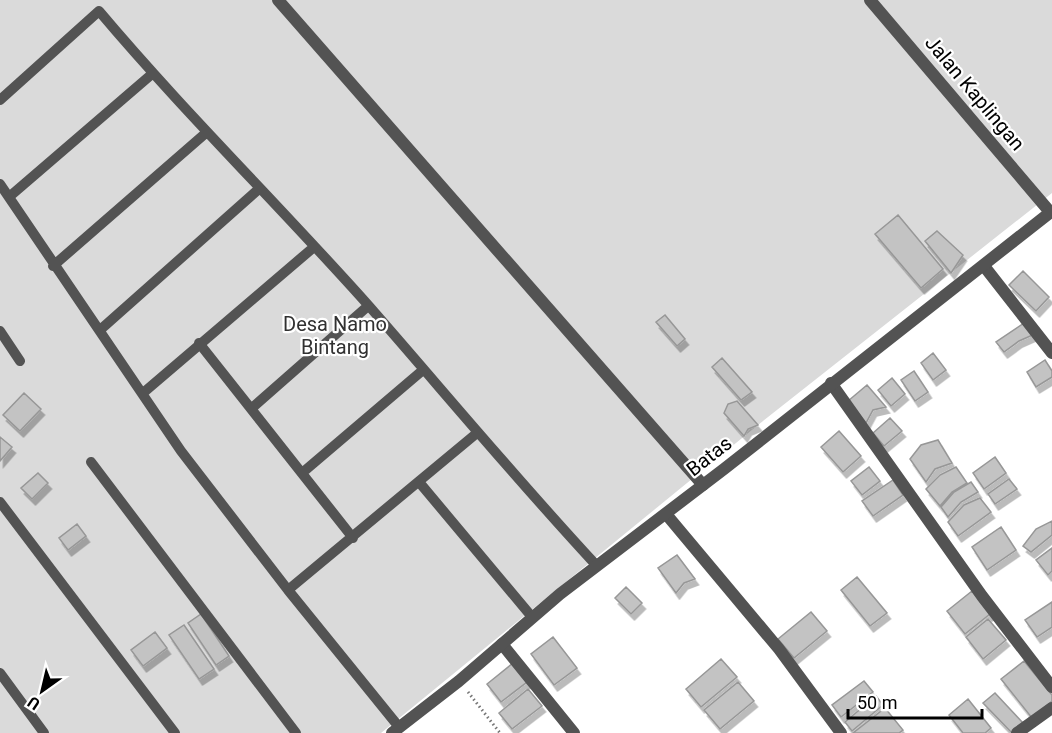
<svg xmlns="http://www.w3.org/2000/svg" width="1052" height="733" viewBox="0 0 1052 733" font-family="Roboto,sans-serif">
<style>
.green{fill:#dadada}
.building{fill:#c3c3c3;stroke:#979797;stroke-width:1.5;filter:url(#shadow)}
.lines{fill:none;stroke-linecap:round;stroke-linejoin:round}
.path{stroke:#757575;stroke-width:3;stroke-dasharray:1.5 3;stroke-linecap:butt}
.service{stroke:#535353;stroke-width:10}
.minor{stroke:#535353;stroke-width:12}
.tertiary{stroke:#535353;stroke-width:12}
.labels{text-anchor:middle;stroke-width:4.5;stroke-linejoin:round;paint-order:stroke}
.street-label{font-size:20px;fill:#000;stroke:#fff}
.park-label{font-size:20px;fill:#313131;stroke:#fff}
</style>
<defs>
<filter id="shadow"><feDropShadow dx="3.5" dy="6" stdDeviation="0" flood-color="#0004"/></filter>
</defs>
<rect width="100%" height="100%" fill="#fff"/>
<!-- green -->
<path class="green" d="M0 0H1052V193L758 425 381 733H0Z"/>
<!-- building -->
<path class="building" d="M898 215 943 269 921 288 875 234Z
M937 231 963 255 951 273 925 241Z
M1023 271 1049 297 1036 311 1009 285Z
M665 315 685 339 677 346 656 322Z
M1027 321 1035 334 1019 341 1004 352 996 342Z
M933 353 946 370 933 380 921 363Z
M722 358 752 392 741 400 712 367Z
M1045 360 1052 371V377L1036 387 1027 372Z
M914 371 928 392 915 401 901 380Z
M892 378 905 394 891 406 878 390Z
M867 385 886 407 873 410 866 423 848 401Z
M24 393 41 409 20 431 3 415Z
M737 401 758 425 748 429 744 436 724 413 728 404Z
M890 418 902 431 884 446 873 433Z
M839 431 861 456 843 472 821 447Z
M0 437 12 447 0 461Z
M938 440 952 463 935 469 926 482 910 459 921 445Z
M995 457 1006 473 984 489 973 473Z
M869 467 880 481 862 495 851 481Z
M956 467 967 483 952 492 940 506 926 489 940 475Z
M38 473 48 483 32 499 21 488Z
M1009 479 1017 489 995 504 988 494Z
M893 480 903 495 873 516 862 501Z
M971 482 978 492 961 502 948 517 941 507 954 492Z
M980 498 991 512 958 536 948 522 964 505Z
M1052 521V535L1031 552 1023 546 1036 529Z
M77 524 86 536 68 550 59 538Z
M1001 527 1016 550 987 570 972 547Z
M1052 548V571L1048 575 1036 560Z
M677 555 695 579 684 583 676 593 658 568Z
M857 577 887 613 870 626 841 590Z
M626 587 642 603 631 614 615 598Z
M972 591 990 614 965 634 947 611Z
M1052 602V627L1037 637 1025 620Z
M811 612 827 631 794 658 778 639Z
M201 614 229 656 216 665 188 623Z
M988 619 1006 640 983 659 966 637Z
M184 625 214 669 199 679 169 635Z
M155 632 167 648 143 666 131 650Z
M553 637 577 668 554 685 531 654Z
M721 659 737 677 701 707 686 689Z
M1024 661 1052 695V701L1032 718 1001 679Z
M513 663 527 682 501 702 487 684Z
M864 681 873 692 841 717 832 705Z
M738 682 754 701 720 729 704 710Z
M528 689 542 706 512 729 499 713Z
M995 693 1023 723 1012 733 983 703Z
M876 696 883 705 852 731 845 722Z
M968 699 991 728 985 733H963L949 715Z
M885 708 903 730 899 733H853Z"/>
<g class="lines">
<!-- path -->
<path class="path" d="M468 692 500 733"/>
<!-- service -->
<path class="service" d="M0 100 99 11C185 113 280 206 369 306 445 393 518 481 597 566
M0 184 181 451 288 590 399 727
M9 197 152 74
M53 266 207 132
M100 330 260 188
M0 331 20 361
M199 343 353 538
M143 393 314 247
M252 408 368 306
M91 462 296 733
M302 473 423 370
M419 482 532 617
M0 502 175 733
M288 590 477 433
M0 673 44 733"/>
<!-- minor -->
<path class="minor" d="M278 0 703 485
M870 0 1050 212
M984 266 1052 353
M831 383 982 596 1052 687
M666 514 779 649 841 733
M502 644 574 733
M1017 733 1052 708"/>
<!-- tertiary -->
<path class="tertiary" d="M392 733 459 681 560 594 724 469 1052 211"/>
</g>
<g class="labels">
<!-- street labels -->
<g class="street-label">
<text transform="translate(975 93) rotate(50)" y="7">Jalan Kaplingan</text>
<text transform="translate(709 456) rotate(-38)" y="7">Batas</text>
</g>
<!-- park labels -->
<g class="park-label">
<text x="335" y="331">Desa Namo<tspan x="335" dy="23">Bintang</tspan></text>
</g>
</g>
<!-- north arrow -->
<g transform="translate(42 691) rotate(214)" stroke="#ffffff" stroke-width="4.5" paint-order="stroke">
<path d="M0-4.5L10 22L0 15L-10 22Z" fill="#000000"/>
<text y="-9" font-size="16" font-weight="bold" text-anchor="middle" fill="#000000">U</text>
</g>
<!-- scale -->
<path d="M848 709v9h134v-9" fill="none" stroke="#000000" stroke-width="3"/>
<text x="857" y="709" font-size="18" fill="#000000" stroke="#ffffff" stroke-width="4.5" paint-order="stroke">50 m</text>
</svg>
